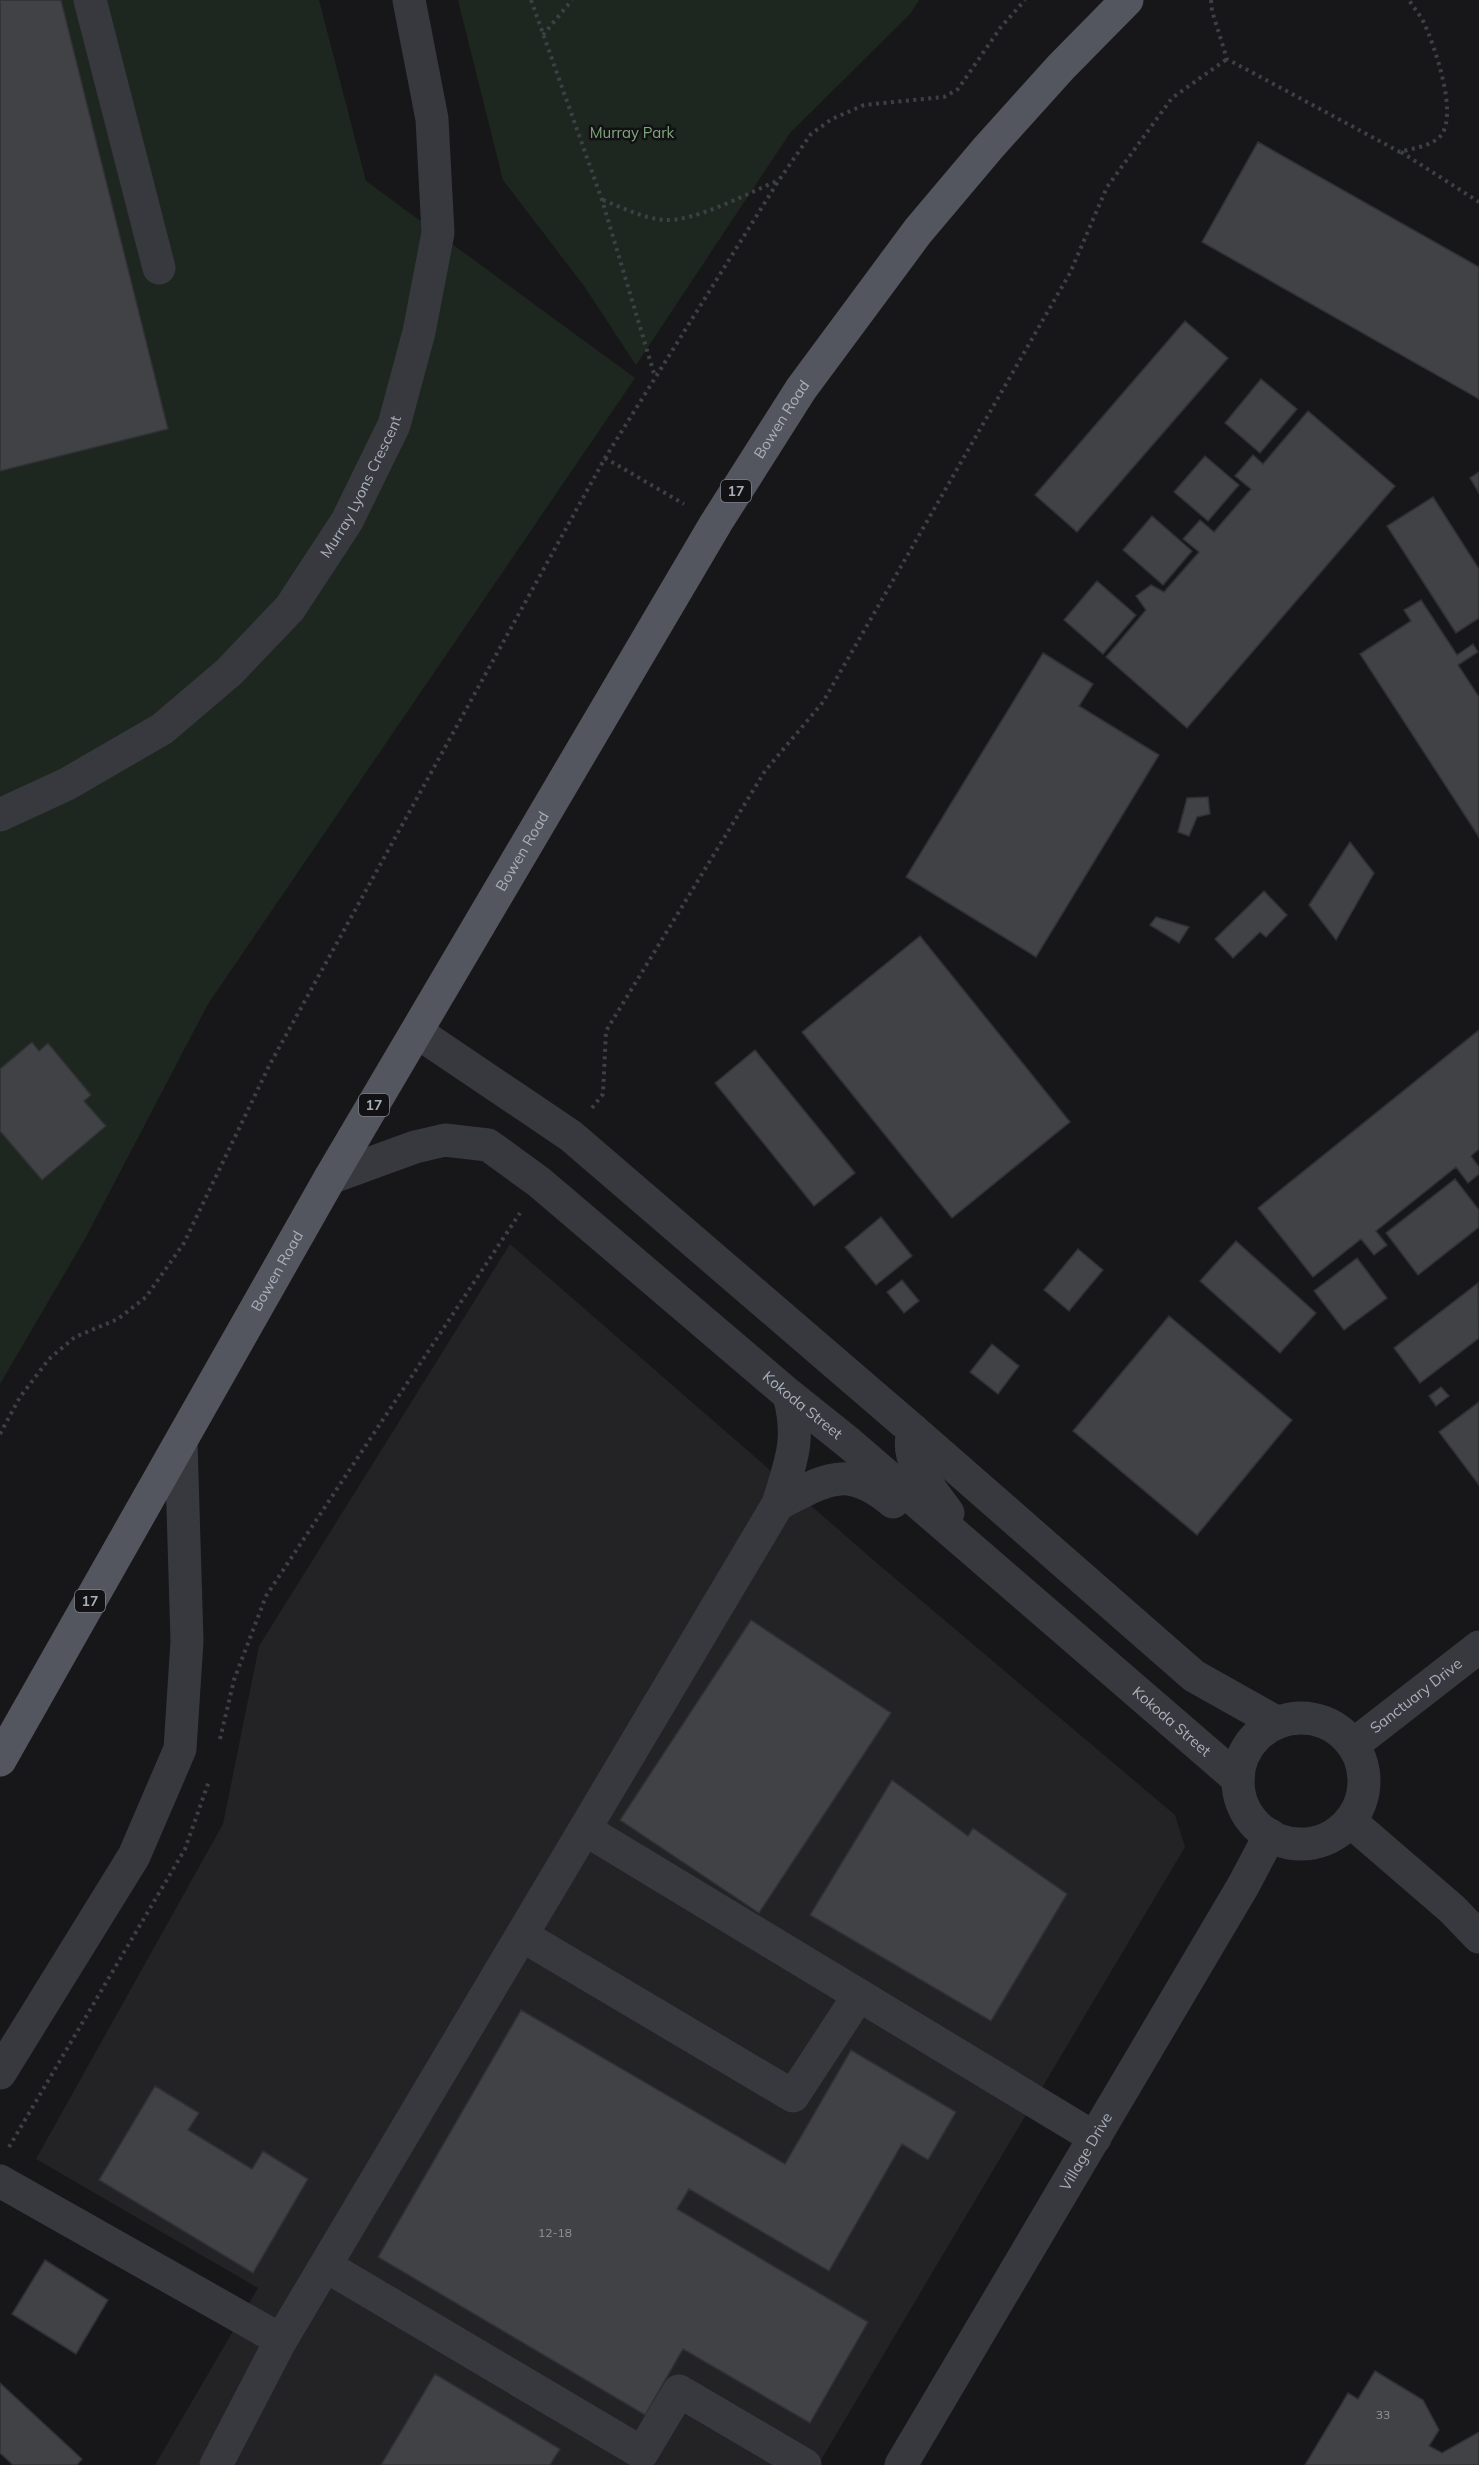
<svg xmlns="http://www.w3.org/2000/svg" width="1479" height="2465" viewBox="0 0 1479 2465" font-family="Mulish,sans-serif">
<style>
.built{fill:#232326}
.green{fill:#1e271f}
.building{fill:#414246;stroke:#303135;stroke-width:1.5}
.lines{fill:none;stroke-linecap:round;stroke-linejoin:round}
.path{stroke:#3d4045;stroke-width:4;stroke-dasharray:3 4.5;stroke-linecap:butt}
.minor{stroke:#37393e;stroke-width:33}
.major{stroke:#53565e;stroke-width:33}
.labels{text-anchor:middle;stroke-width:5;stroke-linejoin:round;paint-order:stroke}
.number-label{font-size:12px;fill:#8e949d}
.shield{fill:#121214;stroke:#7b8088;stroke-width:1.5}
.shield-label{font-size:14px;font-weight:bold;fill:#a8afba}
.park-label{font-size:15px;fill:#7fa77d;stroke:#121214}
.street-label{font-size:15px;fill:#a8afba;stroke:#121214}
</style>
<rect width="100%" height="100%" fill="#171719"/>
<!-- built -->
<path class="built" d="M510 1244 878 1564 1175 1815 1185 1847 818 2465H155L258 2288 36 2159 223 1824 259 1646Z"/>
<!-- green -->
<path class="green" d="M0 0H319L366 181 635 378 208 1004 86 1237 0 1384Z
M458 0H919L910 14 790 133 636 365 584 286 503 180Z"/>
<!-- building -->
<path class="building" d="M0 0H61L168 429 0 471Z
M1258 142 1479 267V399L1202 242Z
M1185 321 1228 358 1077 532 1035 495Z
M1261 379 1297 409 1260 453 1225 423Z
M1308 411 1395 486 1187 728 1106 657 1146 610 1136 596 1151 585 1164 592 1199 552 1183 539 1200 520 1214 532 1251 489 1235 476 1253 455 1263 464Z
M1205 456 1239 485 1208 521 1174 492Z
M1479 472V493L1470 478Z
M1433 497 1479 569V618L1456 633 1387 526Z
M1152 516 1192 551 1163 585 1123 550Z
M1097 581 1136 615 1103 654 1064 620Z
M1421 600 1457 655 1473 644 1478 652 1458 665 1479 697V837L1360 654 1411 621 1404 610Z
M1043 653 1093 684 1079 706 1159 755 1036 957 906 877Z
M1208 797 1210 814 1197 817 1189 836 1178 832 1187 798Z
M1350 842 1374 873 1336 940 1309 905Z
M1264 891 1287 915 1266 937 1260 932 1233 958 1215 939Z
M1156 917 1189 927 1179 943 1150 925Z
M920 936 1070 1122 952 1218 802 1032Z
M1479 1030V1149L1471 1156 1479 1167V1174L1468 1183 1456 1167 1376 1231 1387 1245 1374 1255 1361 1239 1313 1277 1258 1208Z
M32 1042 39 1051 48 1043 91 1095 84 1101 106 1126 42 1180 0 1131V1069Z
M755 1050 855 1173 814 1206 715 1083Z
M1455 1179 1479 1210V1227L1418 1275 1386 1233Z
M881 1217 912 1256 876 1285 845 1247Z
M1236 1241 1316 1313 1280 1353 1200 1281Z
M1078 1249 1103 1270 1069 1311 1044 1290Z
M1357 1258 1387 1298 1344 1330 1314 1291Z
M902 1280 919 1301 904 1313 887 1292Z
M1478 1283 1479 1338 1420 1383 1394 1348Z
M1169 1316 1292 1420 1197 1535 1073 1431Z
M992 1344 1019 1366 998 1394 970 1372Z
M1441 1387 1449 1396 1436 1406 1429 1396Z
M1479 1402V1485L1439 1432Z
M751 1620 891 1713 759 1913 620 1820Z
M892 1780 968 1836 973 1828 1067 1894 991 2021 810 1915Z
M521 2010 785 2164 851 2050 956 2112 928 2160 902 2144 829 2271 689 2189 677 2209 868 2322 810 2423 683 2349 645 2415 378 2257Z
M155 2086 199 2113 188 2130 252 2169 263 2151 308 2179 253 2273 99 2180Z
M45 2260 108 2300 76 2354 12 2314Z
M1375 2371 1423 2400 1439 2430 1429 2446 1442 2453 1479 2432V2465H1305L1348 2393 1358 2399Z
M435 2374 560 2449 550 2465H381Z
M0 2383 82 2459 77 2465H13L0 2453Z"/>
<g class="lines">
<!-- path -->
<path class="path" d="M531 0 602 200 655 377
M1211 0 1212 11 1227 59 1400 152C1413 148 1434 146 1442 134 1457 111 1435 47 1424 23 1420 15 1414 8 1409 0
M543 35 572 0
M1401 152 1479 202
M603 200C623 208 643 218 664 220 695 222 748 193 777 181
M605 458 684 504
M592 1108 603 1094 606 1031 765 771 823 702 1070 273 1107 187 1172 98 1227 59
M0 1434 20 1397 49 1359 75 1337 118 1319 146 1297 184 1243 270 1064 605 458 779 180 811 134 832 119 864 105 944 97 958 89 1001 27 1025 0
M220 1739 234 1680 266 1596 520 1213
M9 2147 185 1849 209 1781"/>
<!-- minor -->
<g class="minor">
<path d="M90 0 159 268"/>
<path id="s1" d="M0 815 67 784 162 729 229 672 290 608 347 521 394 425 419 332 438 233 432 119 409 0"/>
<path d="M417 1032 571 1136 914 1431 1194 1676 1276 1722"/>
<path id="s2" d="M330 1178 415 1147 445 1140 488 1145 539 1182 789 1395 849 1443 1238 1779"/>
<path d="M914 1431C902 1459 933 1491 948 1513"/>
<path d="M778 1504C826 1480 846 1463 893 1502"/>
<circle cx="1301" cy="1781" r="63"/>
<path id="s3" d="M1353 1745 1479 1647"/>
<path d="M1350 1821 1452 1909 1479 1937"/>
<path d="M586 1830 1095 2138"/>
<path d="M523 1936 793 2096 859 1995"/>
<path d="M0 2073 134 1856 180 1749 187 1641 181 1442"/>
<path d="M0 2181 281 2340"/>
<path d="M326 2266 642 2453 679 2391 805 2465"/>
<path d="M216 2465 281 2340 778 1504C791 1461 801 1440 789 1395"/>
<path id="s4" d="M901 2465 1243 1886 1270 1835"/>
</g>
<!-- major -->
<path class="major" id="s5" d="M0 1760 330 1178 716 523 801 389 918 231 988 148 1061 67 1127 0"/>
</g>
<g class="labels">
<!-- number labels -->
<g class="number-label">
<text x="555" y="2237">12-18</text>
<text x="1383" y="2419">33</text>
</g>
<!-- shield labels -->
<g class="shield">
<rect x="721" y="480" width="30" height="22" rx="4.5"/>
<rect x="359" y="1094" width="30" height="22" rx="4.5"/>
<rect x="75" y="1590" width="30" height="22" rx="4.5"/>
</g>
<g class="shield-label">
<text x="736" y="496">17</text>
<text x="374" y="1110">17</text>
<text x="90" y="1606">17</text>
</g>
<!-- park labels -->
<g class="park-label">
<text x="632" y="138">Murray Park</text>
</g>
<!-- street labels -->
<g class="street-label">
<text dy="5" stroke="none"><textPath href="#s5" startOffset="1552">Bowen Road</textPath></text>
<text dy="5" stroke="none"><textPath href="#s1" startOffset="501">Murray Lyons Crescent</textPath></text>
<text dy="5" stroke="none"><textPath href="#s5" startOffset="1048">Bowen Road</textPath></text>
<text dy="5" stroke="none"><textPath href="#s5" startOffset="562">Bowen Road</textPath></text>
<text dy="5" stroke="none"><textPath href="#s2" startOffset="573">Kokoda Street</textPath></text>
<text dy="5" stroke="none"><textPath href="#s3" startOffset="80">Sanctuary Drive</textPath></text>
<text dy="5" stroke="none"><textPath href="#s2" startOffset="1059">Kokoda Street</textPath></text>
<text dy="5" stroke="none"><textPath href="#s4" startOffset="364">Village Drive</textPath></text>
</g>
</g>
</svg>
